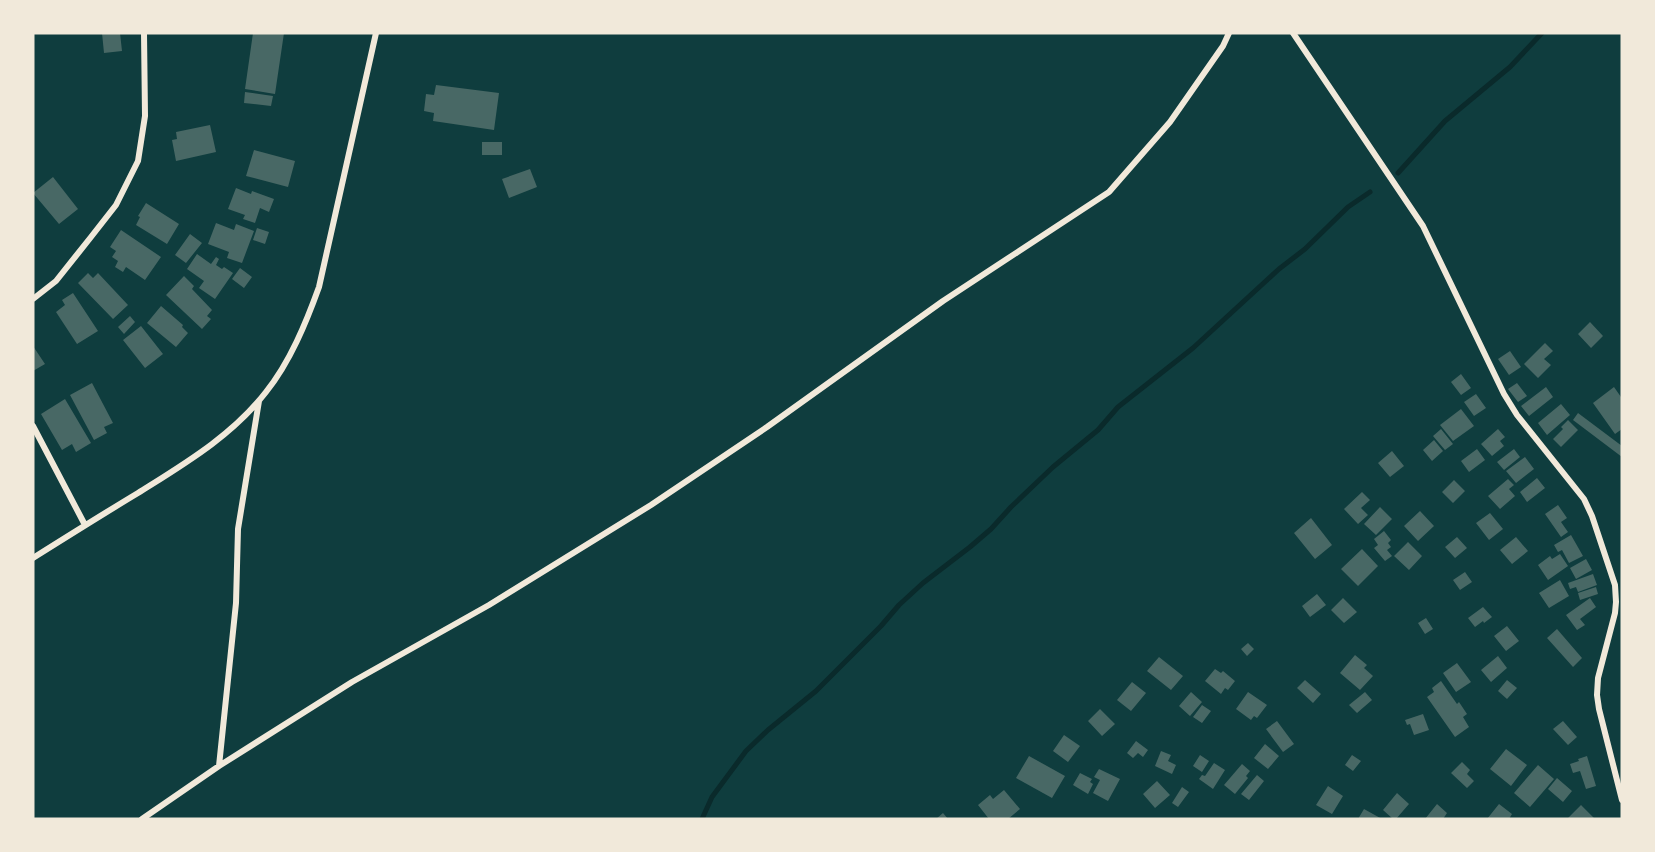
<svg xmlns="http://www.w3.org/2000/svg" width="1655" height="852" viewBox="0 0 1655 852" font-family="'IBM Plex Sans',sans-serif">
<style>
.lines{fill:none;stroke-linecap:round;stroke-linejoin:round}
.stream{stroke:#0a2a2b;stroke-width:5}
.building{fill:#486865}
.minor{stroke:#f1e9da;stroke-width:6}
</style>
<rect width="100%" height="100%" fill="#0f3d3e"/>
<g class="lines">
<!-- stream -->
<path class="stream" d="M1398 173 1445 121 1510 67 1542 33
M702 819 712 797 746 751 768 730 816 691 881 626 899 605 923 583 970 547 991 529 1011 507 1053 467 1098 430 1118 407 1193 348 1279 269 1305 249 1348 207 1370 192"/>
</g>
<!-- building -->
<path class="building" d="M102 33H120L122 51 104 53Z
M253 33H284L275 94 245 89Z
M436 85 499 93 494 130 433 121 434 113 424 111 426 94 434 95Z
M245 92 273 96 271 106 244 103Z
M210 125 216 152 176 161 172 140 177 139 176 132Z
M482 142H502V155H482Z
M254 150 295 161 288 187 246 176Z
M530 169 537 187 509 198 502 179Z
M53 177 78 209 59 224 33 193Z
M236 188 251 194 252 191 274 199 269 212 260 208 255 223 243 219 245 215 228 209Z
M146 203 179 224 167 244 136 225 140 217 138 216Z
M216 223 234 230 236 224 254 231 242 263 227 258 229 252 208 244Z
M257 228 269 232 265 244 253 240Z
M121 230 161 257 145 280 126 267 123 272 115 267 118 261 112 257 116 251 110 247Z
M190 234 202 243 186 263 175 255Z
M197 254 211 264 216 257 219 259 216 265 222 269 224 267 233 273 215 299 199 288 204 281 187 269Z
M240 268 252 277 244 288 232 279Z
M88 273 93 278 98 273 128 305 113 319 78 283Z
M184 276 194 286 192 289 212 310 207 316 211 319 202 329 166 295Z
M73 293 98 331 77 344 56 312 65 305 62 300Z
M161 306 183 325 182 327 188 333 176 347 147 323Z
M130 316 135 322 124 334 118 327Z
M1590 322 1603 336 1591 348 1578 334Z
M141 326 163 354 145 368 123 340Z
M1545 343 1553 351 1544 359 1551 365 1538 378 1524 364Z
M33 346 45 364 33 371Z
M1510 351 1521 367 1509 375 1498 359Z
M1461 374 1471 388 1461 395 1451 382Z
M92 383 113 423 104 427 107 433 94 440 70 395Z
M1517 383 1527 396 1518 402 1508 389Z
M1546 387 1553 397 1529 416 1521 406Z
M1614 387 1621 397 1622 396V429L1615 434 1593 403Z
M1476 394 1486 408 1474 416 1464 402Z
M65 399 91 443 76 452 72 444 62 450 41 414Z
M1561 404 1570 415 1547 435 1538 423Z
M1461 409 1474 426 1453 441 1440 425Z
M1578 413 1622 446V457L1573 420Z
M1568 420 1578 430 1561 447 1553 439 1563 429 1561 427Z
M1441 429 1453 444 1445 450 1433 436Z
M1498 429 1505 437 1500 441 1504 446 1492 456 1481 444Z
M1434 440 1443 451 1432 461 1423 450Z
M1477 449 1485 460 1469 472 1461 461Z
M1514 449 1520 457 1504 470 1497 462Z
M1392 451 1404 466 1390 477 1378 463Z
M1525 457 1534 469 1516 483 1506 471Z
M1537 478 1545 488 1527 502 1520 492Z
M1508 479 1514 485 1509 489 1515 496 1500 509 1488 496Z
M1454 480 1465 491 1453 503 1442 492Z
M1362 492 1370 500 1361 508 1368 515 1358 524 1344 509Z
M1558 505 1567 518 1561 522 1568 532 1561 537 1545 514Z
M1380 507 1392 519 1376 535 1364 524Z
M1420 511 1434 526 1418 541 1404 526Z
M1490 513 1503 529 1489 540 1476 523Z
M1311 518 1332 545 1315 559 1294 533Z
M1384 531 1391 540 1388 543 1391 547 1387 550 1392 556 1385 561 1374 548 1378 545 1374 539Z
M1571 535 1583 556 1569 563 1562 550 1558 552 1554 545Z
M1457 537 1467 548 1455 558 1445 547Z
M1516 537 1528 551 1512 564 1500 550Z
M1408 542 1422 556 1409 570 1394 556Z
M1362 549 1378 566 1358 586 1341 569Z
M1560 554 1568 566 1548 580 1538 565 1550 556 1552 559Z
M1586 559 1592 570 1576 579 1570 568Z
M1465 572 1472 582 1460 590 1453 580Z
M1593 574 1597 585 1578 592 1576 587 1570 589 1568 583Z
M1560 580 1569 596 1549 608 1539 593Z
M1596 587 1598 594 1580 600 1578 593Z
M1317 594 1326 605 1310 617 1302 606Z
M1343 598 1357 612 1344 623 1331 610Z
M1590 598 1596 607 1580 619 1585 625 1577 630 1566 615Z
M1483 607 1492 617 1484 623 1483 621 1475 627 1468 618Z
M1426 618 1433 629 1425 634 1418 623Z
M1507 626 1519 641 1506 651 1494 636Z
M1557 629 1582 658 1573 667 1547 638Z
M1248 643 1254 649 1247 656 1241 649Z
M1355 655 1367 665 1364 668 1373 676 1360 690 1340 673Z
M1498 656 1507 668 1491 682 1481 670Z
M1159 657 1183 676 1171 690 1147 671Z
M1457 663 1471 682 1456 692 1443 673Z
M1215 669 1221 673 1223 671 1235 681 1228 690 1225 688 1221 694 1205 681Z
M1305 680 1321 694 1313 703 1297 688Z
M1507 680 1517 688 1507 699 1498 691Z
M1441 681 1457 704 1459 702 1467 714 1463 717 1469 727 1455 737 1427 697 1434 692 1432 688Z
M1132 682 1146 693 1131 711 1117 700Z
M1191 692 1202 702 1190 716 1179 706Z
M1248 692 1267 705 1257 718 1254 716 1251 720 1236 709Z
M1365 692 1372 700 1357 713 1349 705Z
M1202 705 1211 711 1202 723 1193 717Z
M1100 709 1115 724 1102 736 1088 721Z
M1423 714 1429 730 1414 735 1410 724 1407 725 1405 720Z
M1277 721 1294 744 1283 752 1266 729Z
M1563 721 1577 737 1568 745 1553 729Z
M1064 735 1080 746 1068 762 1053 751Z
M1136 741 1148 750 1143 757 1138 753 1133 758 1127 753Z
M1265 744 1279 756 1268 769 1254 758Z
M1506 749 1527 765 1511 786 1490 769Z
M1161 751 1171 755 1168 761 1176 765 1172 774 1155 766Z
M1200 755 1209 761 1202 772 1193 766Z
M1352 755 1361 761 1353 771 1345 765Z
M1029 756 1065 776 1052 798 1016 778Z
M1587 756 1596 786 1586 789 1580 771 1573 773 1570 764 1579 761 1578 759Z
M1462 762 1470 770 1467 774 1474 781 1467 788 1451 773Z
M1214 763 1225 770 1213 789 1199 779 1202 775 1205 776Z
M1242 764 1250 771 1246 776 1248 778 1235 794 1224 785Z
M1538 765 1554 779 1530 807 1514 793Z
M1099 769 1120 779 1108 801 1093 793 1100 780 1094 777Z
M1080 773 1092 779 1090 782 1093 784 1088 794 1073 785Z
M1257 775 1264 781 1249 800 1241 794Z
M1557 778 1572 791 1563 802 1548 789Z
M1157 781 1170 795 1155 808 1143 794Z
M1328 786 1343 796 1332 814 1316 805Z
M1182 787 1189 792 1178 807 1172 803Z
M1004 790 1020 809 1008 819H989L978 805 990 795 993 799Z
M1397 793 1409 804 1396 819H1393L1383 810Z
M1437 804 1447 813 1443 819H1425Z
M1499 804 1512 814 1509 819H1487Z
M1581 805 1595 819H1567Z
M1364 809 1382 819H1358Z
M943 813 948 819H936Z"/>
<g class="lines">
<!-- minor -->
<path class="minor" d="M1293 33 1423 226 1504 394 1517 415 1584 499 1592 516 1615 585 1616 602 1615 613 1598 678 1597 695 1599 709 1622 800
M33 299 56 281 91 237 116 205 138 161 145 116 144 33
M33 426 85 525
M33 558C68 536 103 514 138 493 184 464 232 436 266 392 290 362 306 323 319 287L376 33
M219 766 236 603 238 529 259 401
M142 819 219 766 352 682 489 605 651 505 767 427 943 301 1109 192 1170 122 1223 46 1229 33"/>
</g>
<!-- border -->
<rect width="1655" height="852" fill="none" stroke="#f1e9da" stroke-width="69"/>
</svg>
